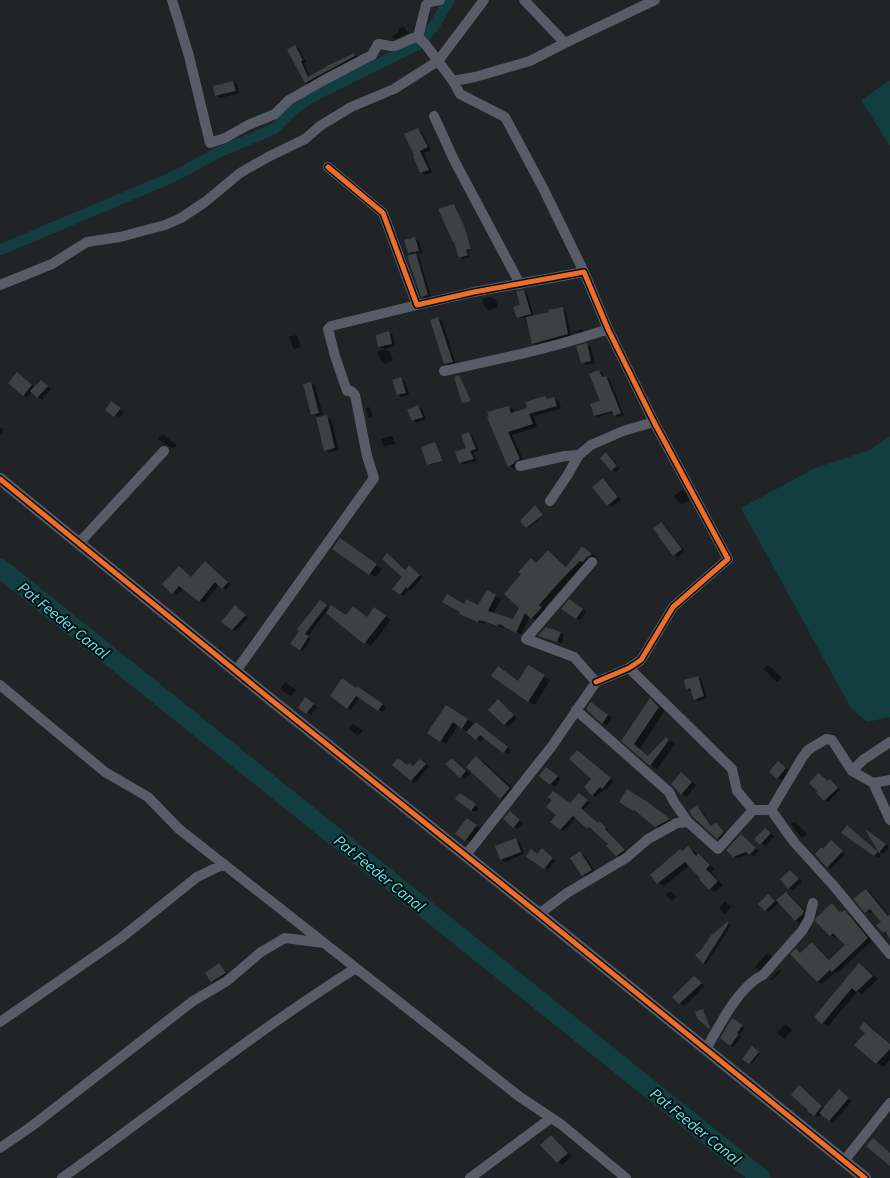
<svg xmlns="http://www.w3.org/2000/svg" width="890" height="1178" viewBox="0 0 890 1178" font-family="'Source Sans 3',sans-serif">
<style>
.water{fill:#123e40}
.shadow{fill:#0007}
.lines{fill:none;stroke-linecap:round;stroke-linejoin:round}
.canal{stroke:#123e40;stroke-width:11}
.river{stroke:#123e40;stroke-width:19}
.building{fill:#3e4143}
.minor{stroke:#575c66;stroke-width:10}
.tertiary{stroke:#575c66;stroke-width:12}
.cycleway-casing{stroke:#0a0d10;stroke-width:8}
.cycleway{stroke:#ee6e29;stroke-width:5}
.labels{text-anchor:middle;stroke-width:4;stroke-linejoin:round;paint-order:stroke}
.water-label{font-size:16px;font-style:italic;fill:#54eaee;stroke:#0a0d10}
</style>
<rect width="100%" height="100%" fill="#202427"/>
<!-- water -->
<path class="water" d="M890 80V146L861 100Z
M890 436V717L867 722 851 708 741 508 815 468 870 450Z"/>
<!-- shadow -->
<path class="shadow" d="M403 26 409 33 395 39 393 38 392 37 399 32 398 30Z
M295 47 299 49 306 62 304 63 310 77 354 54 359 58 309 85 306 82Z
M233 82 237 84 239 93 220 98 216 95Z
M418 129 422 132 431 150 424 153 432 172 425 175 421 172Z
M454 205 456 207 472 250 468 252 470 257 463 259 460 257 455 242Z
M415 238 419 241 423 253 415 255 419 257 431 297 427 299 422 296 414 255 409 253Z
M524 291 527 293 534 317 563 309 566 311 571 336 537 346 533 343 528 317 521 318 518 317Z
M491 297 496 300 498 307 489 310 485 307 482 299Z
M438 319 442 321 456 364 449 366 445 363Z
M582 329 584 331 575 333 574 332Z
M389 333 393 335 395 346 384 349 389 351 393 360 385 364 381 361 377 352 384 349 379 346Z
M296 335 297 336 301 347 294 349 293 348 289 337Z
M586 345 591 347 595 363 586 365 582 362Z
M599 371 602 373 604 377 609 379 624 415 618 417 615 415 614 412 598 417 595 415 601 402Z
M22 376 35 388 45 384 51 389 42 400 32 392 27 397 23 395Z
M401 379 405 381 409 395 402 397 398 395Z
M311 383 315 386 323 415 317 416 312 414Z
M545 397 549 400 554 398 559 401 561 409 534 416 537 427 512 435 524 462 518 467 514 469 509 466 488 418 509 407 514 410V413L528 409Z
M115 405 124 412 119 418 106 409Z
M369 407 370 408 373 417 369 418 368 417 366 408Z
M417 407 422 409 426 419 417 423 413 421Z
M327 417 331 419 339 450 329 452 325 450Z
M0 427 4 430 0 435Z
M469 433 472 436 479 451 473 453 477 461 464 464 460 462 468 449Z
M162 434 177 445 174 448 168 446 158 439Z
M391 436 393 437 395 444 385 446 383 445 381 439Z
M434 443 436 444 444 461 430 465 428 464Z
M606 454 610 456 620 468 616 472 612 470Z
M603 479 607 482 621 500 612 507 608 505Z
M682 490 686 493 690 500 682 504 678 502 674 496Z
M536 508 543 516 529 528 527 527Z
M661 524 665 526 685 552 678 557 674 555 660 537Z
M346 543 382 569 376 577 370 574Z
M587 550 596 557 589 564 586 563 568 581 544 608 546 610 537 621 530 616 522 634 504 626V628L485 622 484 624 466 617 464 605 479 606 487 592 501 599 493 614 514 621 521 608 523 574 531 560 537 563 548 551 553 554 567 567Z
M391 557 406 571 413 569 423 577 411 590 409 589 404 596 400 594 403 577Z
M206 563 210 565 231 585 226 590 219 585 204 603 184 588 177 595 164 584 192 578Z
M323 603 330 609 347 616 367 618 380 612 391 620 371 646 326 612 307 637 311 639 303 651 292 643Z
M574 603 586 612 580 620 576 618Z
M238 609 248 618 235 631 232 629Z
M560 633 564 635 562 643 543 637Z
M768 665 772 668 782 678 777 682 773 679 764 669Z
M528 667 550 680 535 705 493 677 519 682Z
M698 677 701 679 707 698 698 701 695 699 692 690 691 691 687 689Z
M285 682 296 690 291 696 280 689Z
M357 689 361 690 386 707 382 712 360 697 351 710 348 708Z
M650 700 656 703 664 711 640 749 649 757 666 739 675 744 657 769 651 765 623 741Z
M310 701 317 707 311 715 307 713Z
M502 703 517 718 509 727 504 724Z
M595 706 612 718 607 725 603 723Z
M452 710 473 723 470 729 480 726 511 750 508 754 484 737 481 742 458 725 446 744 440 740Z
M353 724 363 731 358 736 349 729Z
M582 754 614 781 606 790 604 789 596 797 592 795 593 779Z
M476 757 483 761 516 792 508 802 501 798 468 767Z
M452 759 456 761 470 774 465 779 447 764Z
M779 762 790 771 782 780 777 778Z
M424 763 429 767 415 783 411 780 408 766 414 767Z
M550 770 561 779 555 787 540 776Z
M685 776 696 785 686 797 682 794 672 784Z
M830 781 840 790 828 802 824 800Z
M582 796 590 802 583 810 598 824H603L609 830 607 831 627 852 620 857 617 855 610 844 593 828 591 830 588 828 576 818 563 831 560 829 570 804Z
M465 797 479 808 476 812 472 810Z
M645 801 651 804 674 823 662 829 656 826Z
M697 807 701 809 712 826 716 823 719 825 727 834 721 840 694 817Z
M514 815 523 823 518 829 514 827Z
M471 822 480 828 470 842 457 834Z
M795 822 807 834 802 838 791 824Z
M851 829 881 855 879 858 843 833Z
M769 832 774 836 765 846 756 839Z
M869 833 889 847 884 854 882 853 881 854Z
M741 835 745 838 759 851 754 856 750 854 738 858 734 856Z
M515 840 520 842 524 854 506 862 501 859Z
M832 842 845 854 831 869 827 867 823 850Z
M688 848 694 851 698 856V855L704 858 714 869 711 872 723 885 715 892 710 889 690 865 664 886 658 883 683 852Z
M546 852 556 861 548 870 528 857 538 855Z
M580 853 584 855 596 872 587 877 583 875Z
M790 871 794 874 802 882 793 890 789 888Z
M866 890 870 892 890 916V937L883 932 882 922 874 911 870 914 866 912Z
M670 891 677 897 672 901 666 895Z
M786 893 790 895 808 914 807 916 800 923 796 920 780 902 769 912 765 910 768 895 776 902Z
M725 902 731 907 725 914 719 908Z
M832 905 837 908 843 914 845 912 850 914 872 941 837 973 835 972 822 984 817 981 796 950 801 953 812 943 817 946 830 960 847 945 838 936 835 938 831 935Z
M727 923 731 925 706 964 704 963Z
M767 953 773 957 761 971 755 967Z
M860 965 865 968 878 979 862 994 858 991 828 1026 823 1023Z
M221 966 227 974 214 982 212 981Z
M779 970 781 971 771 981 770 980Z
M695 978 705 986 684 1006 674 997Z
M732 1020 745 1028 739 1035 741 1037 733 1047 730 1045Z
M864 1023 871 1027 890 1044V1060L884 1067 877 1063 856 1045 866 1033Z
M785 1024 792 1030 784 1039 777 1033Z
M752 1048 760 1054 751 1064 744 1059Z
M803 1089 825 1108 843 1093 852 1101 833 1123 822 1114 819 1117 809 1110Z
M551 1136 555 1139 572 1156 562 1165 558 1162 542 1146Z"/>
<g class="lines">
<!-- canal -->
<path class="canal" d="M0 250 175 176 219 152 274 129 294 109 311 97 419 44 434 26 449 0"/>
<!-- river -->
<path class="river" d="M0 568 761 1178"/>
</g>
<!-- building -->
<path class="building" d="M295 45 303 60 301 61 308 77 327 66 354 53 355 56 305 83 287 50Z
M233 81 236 91 215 96 213 86Z
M418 128 428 147 420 151 429 170 420 173 413 156 414 155 404 134Z
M454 204 465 228 471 249 466 250 468 255 459 258 454 242H453L438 209Z
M415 237 419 251 408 253 404 240Z
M416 253 428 295 421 297 407 256Z
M524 290 531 314 517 318 513 307 520 305 516 291Z
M563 307 568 334 532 344 526 317 549 312 548 310Z
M438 317 453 362 444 364 435 336 430 320Z
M389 331 392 344 378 347 376 335Z
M587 343 591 361 581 363 576 346Z
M599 370 602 377 606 376 621 413 614 416 612 411 594 416 590 404 600 401 589 374Z
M17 372 32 385 23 396 8 383Z
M459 375 471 401 462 403 454 377Z
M401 377 406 393 397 395 392 380Z
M41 380 48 386 37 398 30 391Z
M311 382 319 413 311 415 303 384Z
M545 396 547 399 554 397 557 406 529 414 533 424 508 432 520 459 516 461 513 464 508 467 487 417H489L487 412 509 406 511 413 527 408 525 402Z
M111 401 121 408 114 417 105 410Z
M418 405 423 417 412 421 407 410Z
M327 415 335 448 324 451 316 418Z
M469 432 476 449 470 451 474 459 459 463 455 452 466 448 461 435Z
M435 442 443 461 427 465 421 447Z
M606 452 617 466 611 471 600 458Z
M603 478 618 497 607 506 592 487Z
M535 505 543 515 526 528 520 521Z
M661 522 682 549 673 556 658 536 659 535 653 529Z
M340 538 377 564 369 575 332 549Z
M582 546 592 554 591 555 587 557 583 562 580 561 563 578 539 605 542 607 531 619 525 613 516 633 499 624 498 626 479 620 478 622 459 614 460 612 442 602 447 594 464 604 466 599 478 605 487 590 496 595 488 611 513 619 519 608 504 594 521 574 518 572 531 558 536 563 548 550 566 567Z
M387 553 405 570 409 565 420 575 407 589 406 587 400 595 392 589 402 577 382 559Z
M205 561 228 582 222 589 215 582 199 602 179 586 172 594 162 584 179 566 191 577Z
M569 599 583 609 576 619 561 609Z
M320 600 327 605 305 634 309 636 300 650 290 644 299 631 297 629Z
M235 605 246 615 232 630 221 622Z
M331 605 346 615 353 606 367 617 374 607 386 616 364 644 326 613Z
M546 627 561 632 557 642 538 636Z
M528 665 545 675 528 702 491 676 498 666 518 681Z
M698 676 704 696 694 700 690 688 686 690 684 680Z
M342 678 356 688 357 686 383 704 378 711 356 696 347 709 330 696Z
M305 697 314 704 306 714 298 708Z
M650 698 659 707 634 744 648 756 666 737 669 740 650 766 621 741Z
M498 699 514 715 504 725 488 710Z
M591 702 608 715 602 724 586 709Z
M446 705 468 719 462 729 453 722 440 742 427 733Z
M476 722 508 747 503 753 480 735 476 740 466 732Z
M577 750 611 778 602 789 600 787 592 796 584 787 591 779 569 759Z
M476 756 510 788 500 799 466 767Z
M398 758 407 765 409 763 413 766 420 759 426 764 411 781 392 765Z
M452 758 466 771 460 778 445 764Z
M778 761 786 768 777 779 769 772Z
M546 767 558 776 550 785 539 776Z
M681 772 692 782 681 795 671 784Z
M818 773 828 781 830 779 838 788 824 801 816 793 817 791 809 783Z
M627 789 644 800H645L670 819 655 827 634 810 633 811 619 802Z
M553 791 570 803 579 793 588 800 581 808 598 823 599 821 606 827 605 829 625 850 616 856 606 846 608 844 589 827 587 829 573 816 560 830 550 822 556 815 546 807 552 800 548 797Z
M460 793 476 804 471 811 455 799Z
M697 805 711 826 716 822 724 832 717 839 693 817 689 811Z
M510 811 520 820 513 828 503 819Z
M467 818 477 825 465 841 455 834Z
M847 825 878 852 874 856 841 833Z
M765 828 771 833 760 845 754 839Z
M865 829 886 844 879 853Z
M741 834 756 848 749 855 746 852 733 857 726 850Z
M516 838 521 852 500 860 495 846Z
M831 840 843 851 827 868 815 854 821 847 823 849Z
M688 846 696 856 698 853 710 865 706 869 718 881 709 890 699 879 700 878 685 862 657 884 650 875 680 849 682 851Z
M542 848 553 858 544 869 526 857 531 849 537 854Z
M580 851 592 870 582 876 570 858Z
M790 870 799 879 788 889 780 879Z
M866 889 888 916 890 914V939L885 931 883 933 876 925 881 922 870 909 865 913 853 899Z
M786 892 804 911 803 914 795 921 776 900Z
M768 894 775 901 765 911 758 904Z
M832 903 840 912 841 911 842 912 845 910 868 938 832 972 830 970 817 982 790 954 796 948 800 953 812 942 829 960 845 945 833 933 830 936 815 921 816 918Z
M727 922 729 923 703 964 695 955 701 950 712 934H713Z
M219 963 226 973 211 982 205 973Z
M859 963 873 976 856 992 852 988 822 1024 814 1017Z
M694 976 702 983 679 1004 672 997Z
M703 1009 710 1028 709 1029 697 1018 695 1012Z
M732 1018 743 1025 737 1033 739 1034 730 1046 720 1038Z
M864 1022 890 1044V1049L876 1064 854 1045 865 1033 859 1028Z
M752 1046 759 1052 749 1064 742 1059Z
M799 1085 822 1106 814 1116 807 1111 808 1110 791 1095Z
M839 1089 849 1098 829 1121 819 1113Z
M551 1135 568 1153 557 1163 540 1145Z
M873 1138 890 1153V1166L866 1146Z"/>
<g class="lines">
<!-- minor -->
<path class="minor" d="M172 0 189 56 210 143 225 138 248 125 275 114 289 100 326 79 372 55 378 44C384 44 389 47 394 46 403 44 409 38 418 37
M524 0 565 43
M418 37 426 45 438 61 484 0
M418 37 426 5 430 2 440 0
M453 81 460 94 505 117 543 188 584 272
M434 116 454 160 520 284
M328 167 383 213 417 305 474 292 584 272 608 329 654 422 728 559 673 607 641 660 629 668 596 682
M0 285 52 264 87 242 120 237 165 225 181 218 205 202 240 173 268 157 305 139 320 126 351 107 394 89 438 61 453 81 475 77 530 61 565 43 655 0
M444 371C499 359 554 348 608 329
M520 466 565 456 579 455 591 445 623 431 654 422
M550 501 567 476 579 455
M79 543 164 451
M629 668 732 769 737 791 753 810
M236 671 374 478 367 456 355 395 351 391H347L335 356 328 329 331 326 417 305
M0 685 105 772 148 797 179 829 520 1097 562 1125 626 1178
M576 710 669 792 674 802 688 822
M852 771 863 760 890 742
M873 783 890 820
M771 810 794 842 833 885 890 954
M771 810 802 758 808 750 826 739 832 740 852 771 873 783 890 780
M466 855 552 746 596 682 574 657 526 639 592 562
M539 914 567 893 626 858 648 839 677 823 688 822 718 849 753 810H771
M0 1022 121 938 197 877 224 864
M706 1049C720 1025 738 987 763 975L802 931 809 919 813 903
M0 1148 32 1126 193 1001 227 981 261 952 285 938 324 943
M844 1161 890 1103
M62 1178C160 1108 254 1032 356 968
M470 1178 551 1118"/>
<!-- tertiary -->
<path class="tertiary" d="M0 479 275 703 539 914 865 1178"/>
<!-- cycleway casing -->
<g class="cycleway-casing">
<path id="cycleway" d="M328 167 383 213 417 305 474 292 584 272 608 329 654 422 728 559 673 607 641 660 629 668 596 682
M0 479 275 703 539 914 865 1178"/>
</g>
<!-- cycleway -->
<use href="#cycleway" class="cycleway"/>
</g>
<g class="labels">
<!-- water labels -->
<g class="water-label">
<text transform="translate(64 620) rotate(39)" y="6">Pat Feeder Canal</text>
<text transform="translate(380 873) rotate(39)" y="6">Pat Feeder Canal</text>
<text transform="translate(696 1126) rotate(39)" y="6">Pat Feeder Canal</text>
</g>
</g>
</svg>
